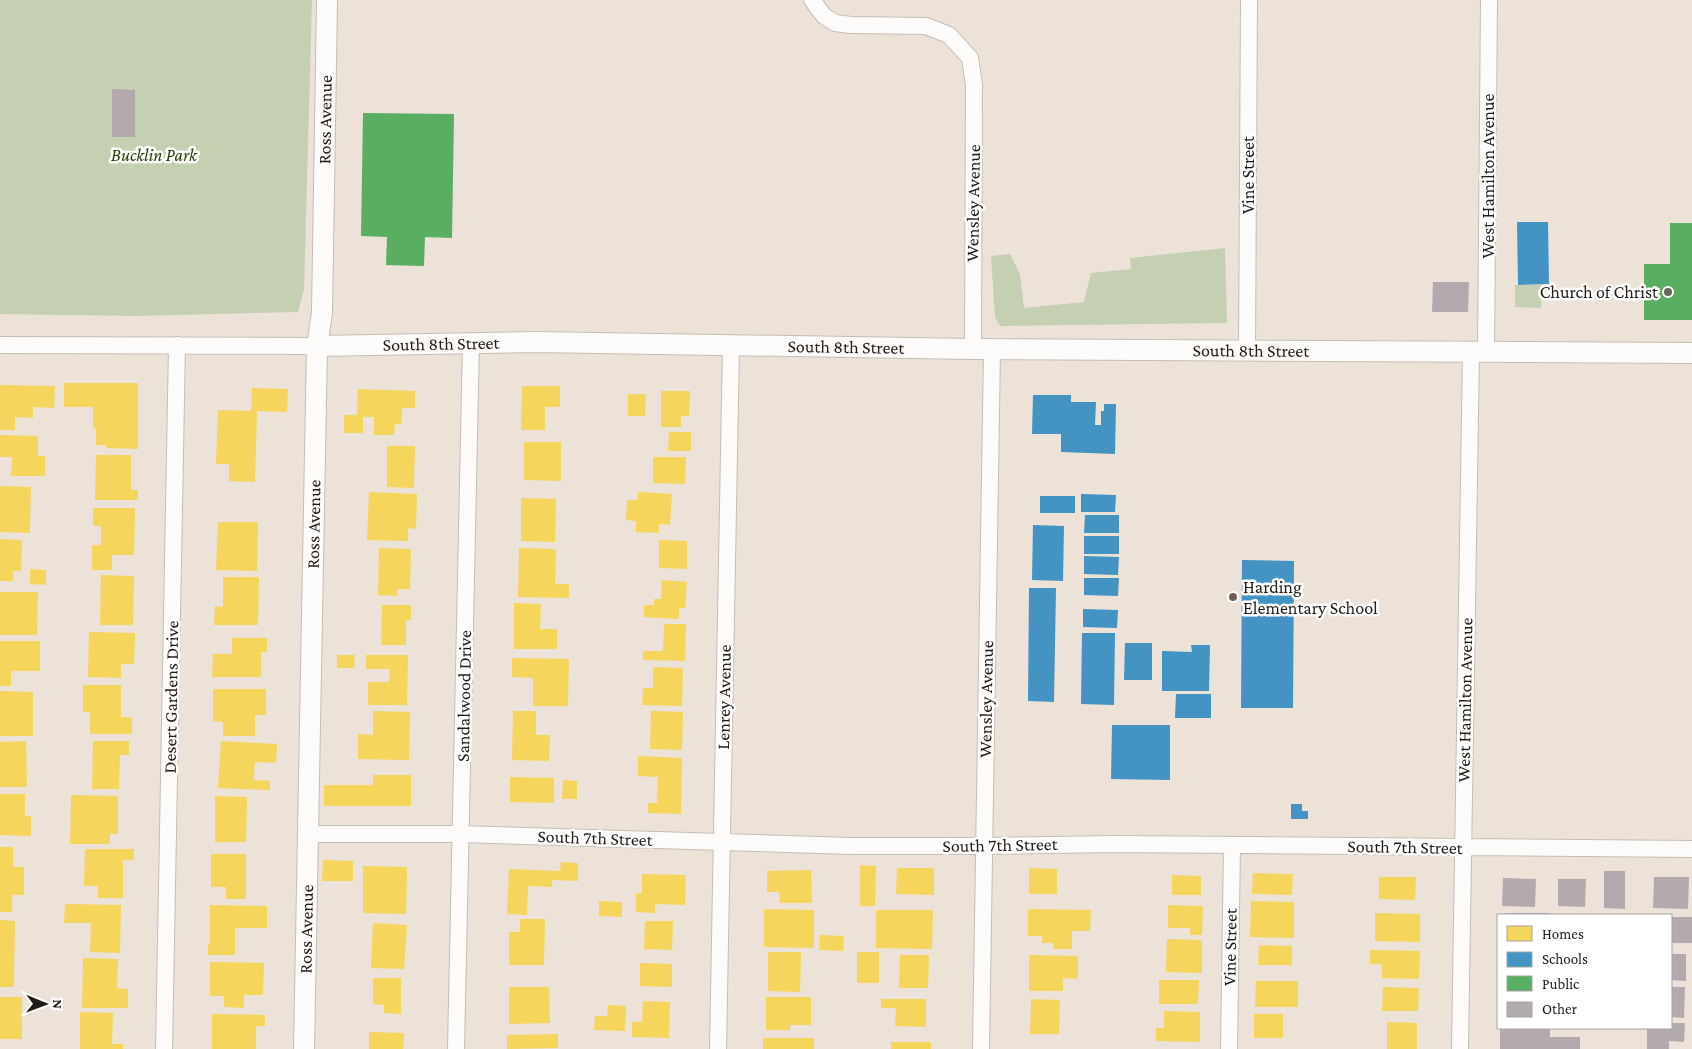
<svg xmlns="http://www.w3.org/2000/svg" width="1692" height="1049" viewBox="0 0 1692 1049" font-family="'Crimson Pro',serif">
<style>
.green{fill:#c5d0b2}
.homes{fill:#f6d55c}
.schools{fill:#4393c3}
.public{fill:#5aae61}
.building{fill:#b3a9af}
.lines{fill:none;stroke-linecap:round;stroke-linejoin:round}
.minor-casing{stroke:#c5bdb4;stroke-width:18}
.tertiary-casing{stroke:#c5bdb4;stroke-width:22}
.minor{stroke:#fcfbf9;stroke-width:16}
.tertiary{stroke:#fcfbf9;stroke-width:20}
.poi-dot{fill:#69615a;stroke:#fff;stroke-width:2}
.labels{text-anchor:middle;stroke-width:5;stroke-linejoin:round;paint-order:stroke}
.street-label{font-size:18px;fill:#231c16;stroke:#fff}
.park-label{font-size:18px;font-style:italic;fill:#244205;stroke:#fff}
.poi-label{font-size:18px;fill:#231c16;stroke:#fff;text-anchor:end}
</style>
<rect width="100%" height="100%" fill="#ece2d8"/>
<!-- green -->
<path class="green" d="M0 0H312L304 290 298 312 133 316 0 314Z
M1225 248 1227 323 1000 326 995 317 991 256 1010 254 1020 274 1024 308 1084 302 1091 273 1131 269 1130 258Z
M1515 285H1541V308L1515 307Z"/>
<!-- homes -->
<path class="homes" d="M64 383H138V449L106 448V445H96V428L93 427V407H64Z
M0 385 55 386 54 408 33 407V418L15 417V430H0Z
M522 386H560V407H545V430H521Z
M252 388 288 389 287 412 257 411 255 482 229 481V464H216L218 410 251 411Z
M358 389 415 391V408H402L401 424H395L394 435H374V417H363V433H344V415H357Z
M661 391H690L689 416H681V427H661Z
M628 394H646L645 416H628Z
M669 432H691V451H668Z
M0 435 38 436V456H45V476H11L12 457H0Z
M524 442H561V481L524 480Z
M387 446H415L414 488 387 487Z
M96 455H131V490H138V500H95Z
M653 457H686L685 484 653 483Z
M0 486 31 487 30 533 0 532Z
M369 492 417 494 416 529 408 528V541L367 540Z
M638 492 672 494 670 525 659 524V533L636 532V521L626 520 627 500H638Z
M521 498 556 499 555 542 521 541Z
M93 508H135L134 555H112V570H92V545H101V526H93Z
M218 522H258L257 571 216 570Z
M0 539 22 540 21 571H13V581H0Z
M659 540 687 541V569L659 568Z
M379 548 411 549 410 589H397V596L378 595Z
M519 548 556 549 555 584H569V598L518 597Z
M30 569 46 570V585L30 584Z
M101 575 134 576 133 625H100Z
M223 577H259L258 625H214L215 606 223 607Z
M662 580 687 582 685 608H679V619L644 617V605H654V599H661Z
M0 592H38L37 635H0Z
M514 603 541 604 540 629H557V649H514Z
M382 605H411V620H406V645H381Z
M664 624H686L685 661 643 660V651H663Z
M89 632 135 633 134 664H121V678L88 677Z
M232 638H267V652H261V677H212L213 654H232Z
M0 641H40V671H11V686H0Z
M337 655H355L354 668H337Z
M366 655H408L407 705H368V682H389L390 669H366Z
M512 658 569 659 568 706H533V678L512 677Z
M653 667 683 668 682 706 642 705 643 688H653Z
M83 685H121V717H132V734H90V712H83Z
M213 689H266V715H255V736H223V722L213 721Z
M0 691 33 692V736H0Z
M373 711 410 712 409 760 358 759V734L373 735Z
M513 711H536V735H550L549 761 512 760Z
M651 711 683 712 682 750 650 749Z
M26 741 27 787H0V742Z
M93 741H129V755H120L119 789H92Z
M221 741 277 744 276 763 255 762 254 780 270 781V790L218 788Z
M638 756 682 758 681 814 648 813V803H657L658 777 638 776Z
M373 775H411V806H324V785H373Z
M510 777 554 778V803L510 802Z
M563 780 577 781V799H562Z
M0 794H25V816H31V836L0 835Z
M71 795 118 796V834H110V844H70Z
M215 796 247 797 246 842H215Z
M0 847H13V867H24V895H12V912H0Z
M85 849H134V860H123V898H98V886H84Z
M211 854H246V899H226V887H211Z
M323 860 353 861V881H322Z
M561 862 578 863V881L552 880V887L528 886 527 915 507 914 509 869 560 871Z
M860 865 876 866 875 906H860Z
M363 866 407 867 406 914 363 913Z
M897 868H934V895L896 894Z
M1029 868 1057 869V894H1029Z
M811 870 812 903H780L779 892H767V871Z
M1253 873 1293 874 1292 895 1252 894Z
M642 874 686 875 685 905 655 904V913L636 912V893H642Z
M1172 875 1201 876V895H1172Z
M1379 877H1416L1415 900 1379 899Z
M599 901 622 902V917L599 916Z
M1251 901 1294 902V938L1250 937Z
M65 904 121 905 120 953 90 952 91 923H64Z
M210 905 267 906V928H235V955H208V944H210Z
M1168 905 1203 906 1202 935H1190V928H1168Z
M764 909 814 910V948L764 947Z
M1028 909 1091 910 1090 931H1072V949H1053V943H1042V936H1028Z
M876 910H933L932 949 876 948Z
M1375 913 1420 914V942L1375 941Z
M520 919H545L544 965H509V932H520Z
M0 920 15 921 14 987H0Z
M645 921H673L672 950 644 949Z
M373 923 407 925 404 969 371 968Z
M820 935 844 936 843 951 819 950Z
M1167 939 1202 940V973L1166 972Z
M1259 945 1292 946V965H1258Z
M1370 950 1420 951 1419 979 1382 978V964H1370Z
M768 952H801L800 992 768 991Z
M857 952H879V983H857Z
M900 955H929L928 988H899Z
M1029 955 1078 956V979L1063 978V991H1029Z
M83 958 118 959 117 988 128 989V1008H82Z
M210 962 264 963 263 995H244V1008L224 1007V996H210Z
M640 963 672 964V987L640 986Z
M373 978H401V1014L384 1013V1005L373 1004Z
M1159 980H1199L1198 1004H1159Z
M1256 981H1298V1007H1255Z
M509 987H549L550 1023 509 1024Z
M1383 987 1419 988 1418 1011H1382Z
M0 997H22V1039H0Z
M766 997H811V1025H790V1030H766Z
M881 999H926V1027L895 1026 896 1008H881Z
M1031 999 1060 1000 1059 1034H1030Z
M643 1001 670 1002 669 1038 632 1037V1022H642Z
M608 1005 626 1006 625 1031 594 1030 595 1016H607Z
M1164 1011 1200 1012V1042L1156 1041V1028H1164Z
M80 1012 113 1013 112 1044H123V1049H80Z
M212 1014 265 1015V1026H256V1049H212Z
M1254 1014H1283V1038H1254Z
M1387 1022 1417 1023V1049H1387Z
M369 1032 404 1033 403 1049H369Z
M558 1034V1048L507 1049V1035Z
M763 1038H814V1049H763Z
M891 1042H931V1049H891Z"/>
<!-- schools -->
<path class="schools" d="M1517 222H1548L1549 284 1518 285Z
M1033 395H1071V402H1096L1095 425H1101V411H1104V404H1116L1115 454 1061 452V434H1032Z
M1081 494 1116 495 1115 512H1081Z
M1040 496H1075V513H1040Z
M1085 515H1119V533H1084Z
M1033 525 1064 526 1063 581 1032 580Z
M1084 536H1119V554H1084Z
M1084 556 1119 557 1118 575 1084 574Z
M1242 560 1294 561 1293 708H1241Z
M1084 578H1119L1118 596 1084 595Z
M1029 588H1056L1054 702 1028 701Z
M1083 609 1118 610 1117 628 1083 627Z
M1082 633H1115L1114 705 1081 704Z
M1125 643H1152V680H1124Z
M1191 645H1210L1209 691H1162V651L1192 652Z
M1176 694H1211V718H1175Z
M1112 725H1170V780L1111 779Z
M1291 804H1302V811H1308V819H1291Z"/>
<!-- public -->
<path class="public" d="M363 113 454 114 452 238 425 237 424 266 386 265 387 237 361 236Z
M1670 223H1692V320H1644V264H1670Z"/>
<!-- building -->
<path class="building" d="M112 89 135 90V137H112Z
M1433 282H1469L1468 312H1432Z
M1604 871H1625V909L1604 908Z
M1654 877H1689L1688 909 1653 908Z
M1503 878 1536 879 1535 907 1502 906Z
M1558 879H1586L1585 907 1558 906Z
M1505 913H1550V915H1505Z
M1671 917H1692V943H1671Z
M1671 954H1686V981L1671 980Z
M1671 987H1685L1684 1018 1671 1017Z
M1671 1023H1685L1684 1042 1669 1041V1049H1647V1028H1671Z
M1500 1028H1550V1037H1580V1049H1500Z"/>
<g class="lines">
<!-- minor casing -->
<g class="minor-casing">
<path id="minor" d="M812 0 824 16 835 23 851 25 926 26 949 35 970 58 974 85 973 349
M0 345 317 346
M1247 351 1249 0
M1486 352 1489 0
M308 834H461L852 846H983L1115 844 1692 849
M164 1049 177 345
M456 1049 471 342
M718 1049 731 345
M981 1049 992 349
M1229 1049 1232 845
M1460 1049 1471 352"/>
</g>
<!-- tertiary casing -->
<g class="tertiary-casing">
<g id="tertiary">
<path id="s1" d="M317 346 536 342 973 349 1692 353"/>
<path id="s2" d="M304 1049 317 346 322 313 327 0"/>
</g>
</g>
<!-- minor -->
<use href="#minor" class="minor"/>
<!-- tertiary -->
<use href="#tertiary" class="tertiary"/>
</g>
<!-- markers -->
<g class="poi-dot">
<circle cx="1668" cy="292" r="5"/>
<circle cx="1233" cy="597" r="5"/>
</g>
<g class="labels">
<!-- street labels -->
<g class="street-label">
<text dy="6" stroke="none"><textPath href="#s2" startOffset="930">Ross Avenue</textPath></text>
<text transform="translate(1248 175) rotate(-90)" y="6">Vine Street</text>
<text transform="translate(1488 176) rotate(-90)" y="6">West Hamilton Avenue</text>
<text transform="translate(973 203) rotate(-89)" y="6">Wensley Avenue</text>
<text dy="6" stroke="none"><textPath href="#s1" startOffset="124">South 8th Street</textPath></text>
<text dy="6" stroke="none"><textPath href="#s1" startOffset="529">South 8th Street</textPath></text>
<text dy="6" stroke="none"><textPath href="#s1" startOffset="934">South 8th Street</textPath></text>
<text dy="6" stroke="none"><textPath href="#s2" startOffset="525">Ross Avenue</textPath></text>
<text transform="translate(464 696) rotate(-89)" y="6">Sandalwood Drive</text>
<text transform="translate(171 697) rotate(-89)" y="6">Desert Gardens Drive</text>
<text transform="translate(724 697) rotate(-89)" y="6">Lenrey Avenue</text>
<text transform="translate(986 699) rotate(-89)" y="6">Wensley Avenue</text>
<text transform="translate(1465 700) rotate(-89)" y="6">West Hamilton Avenue</text>
<text transform="translate(595 838) rotate(2)" y="6">South 7th Street</text>
<text transform="translate(1000 845) rotate(-1)" y="6">South 7th Street</text>
<text transform="translate(1405 847) rotate(1)" y="6">South 7th Street</text>
<text dy="6" stroke="none"><textPath href="#s2" startOffset="120">Ross Avenue</textPath></text>
<text transform="translate(1230 947) rotate(-89)" y="6">Vine Street</text>
</g>
<!-- park labels -->
<g class="park-label">
<text x="154" y="161">Bucklin Park</text>
</g>
<!-- poi labels -->
<g class="poi-label">
<text x="1658" y="298">Church of Christ</text>
<text x="1243" y="593" text-anchor="start">Harding<tspan x="1243" dy="21">Elementary School</tspan></text>
</g>
</g>
<!-- legend -->
<rect x="1497" y="914" width="175" height="115" fill="#ffffff" stroke="#a7a4a2"/>
<rect x="1507" y="926" width="25" height="15" fill="#f6d55c" stroke="#a7a4a2"/>
<text x="1542" y="939" font-size="15" fill="#231c16">Homes</text>
<rect x="1507" y="952" width="25" height="15" fill="#4393c3" stroke="#a7a4a2"/>
<text x="1542" y="964" font-size="15" fill="#231c16">Schools</text>
<rect x="1507" y="976" width="25" height="15" fill="#5aae61" stroke="#a7a4a2"/>
<text x="1542" y="989" font-size="15" fill="#231c16">Public</text>
<rect x="1507" y="1002" width="25" height="15" fill="#b3a9af" stroke="#a7a4a2"/>
<text x="1542" y="1014" font-size="15" fill="#231c16">Other</text>
<!-- north arrow -->
<g transform="translate(45 1004) rotate(91)" stroke="#ffffff" stroke-width="4" paint-order="stroke">
<path d="M0-4L9 19L0 12L-9 19Z" fill="#231c16"/>
<text y="-8" font-size="14" font-weight="bold" text-anchor="middle" fill="#231c16">N</text>
</g>
</svg>
